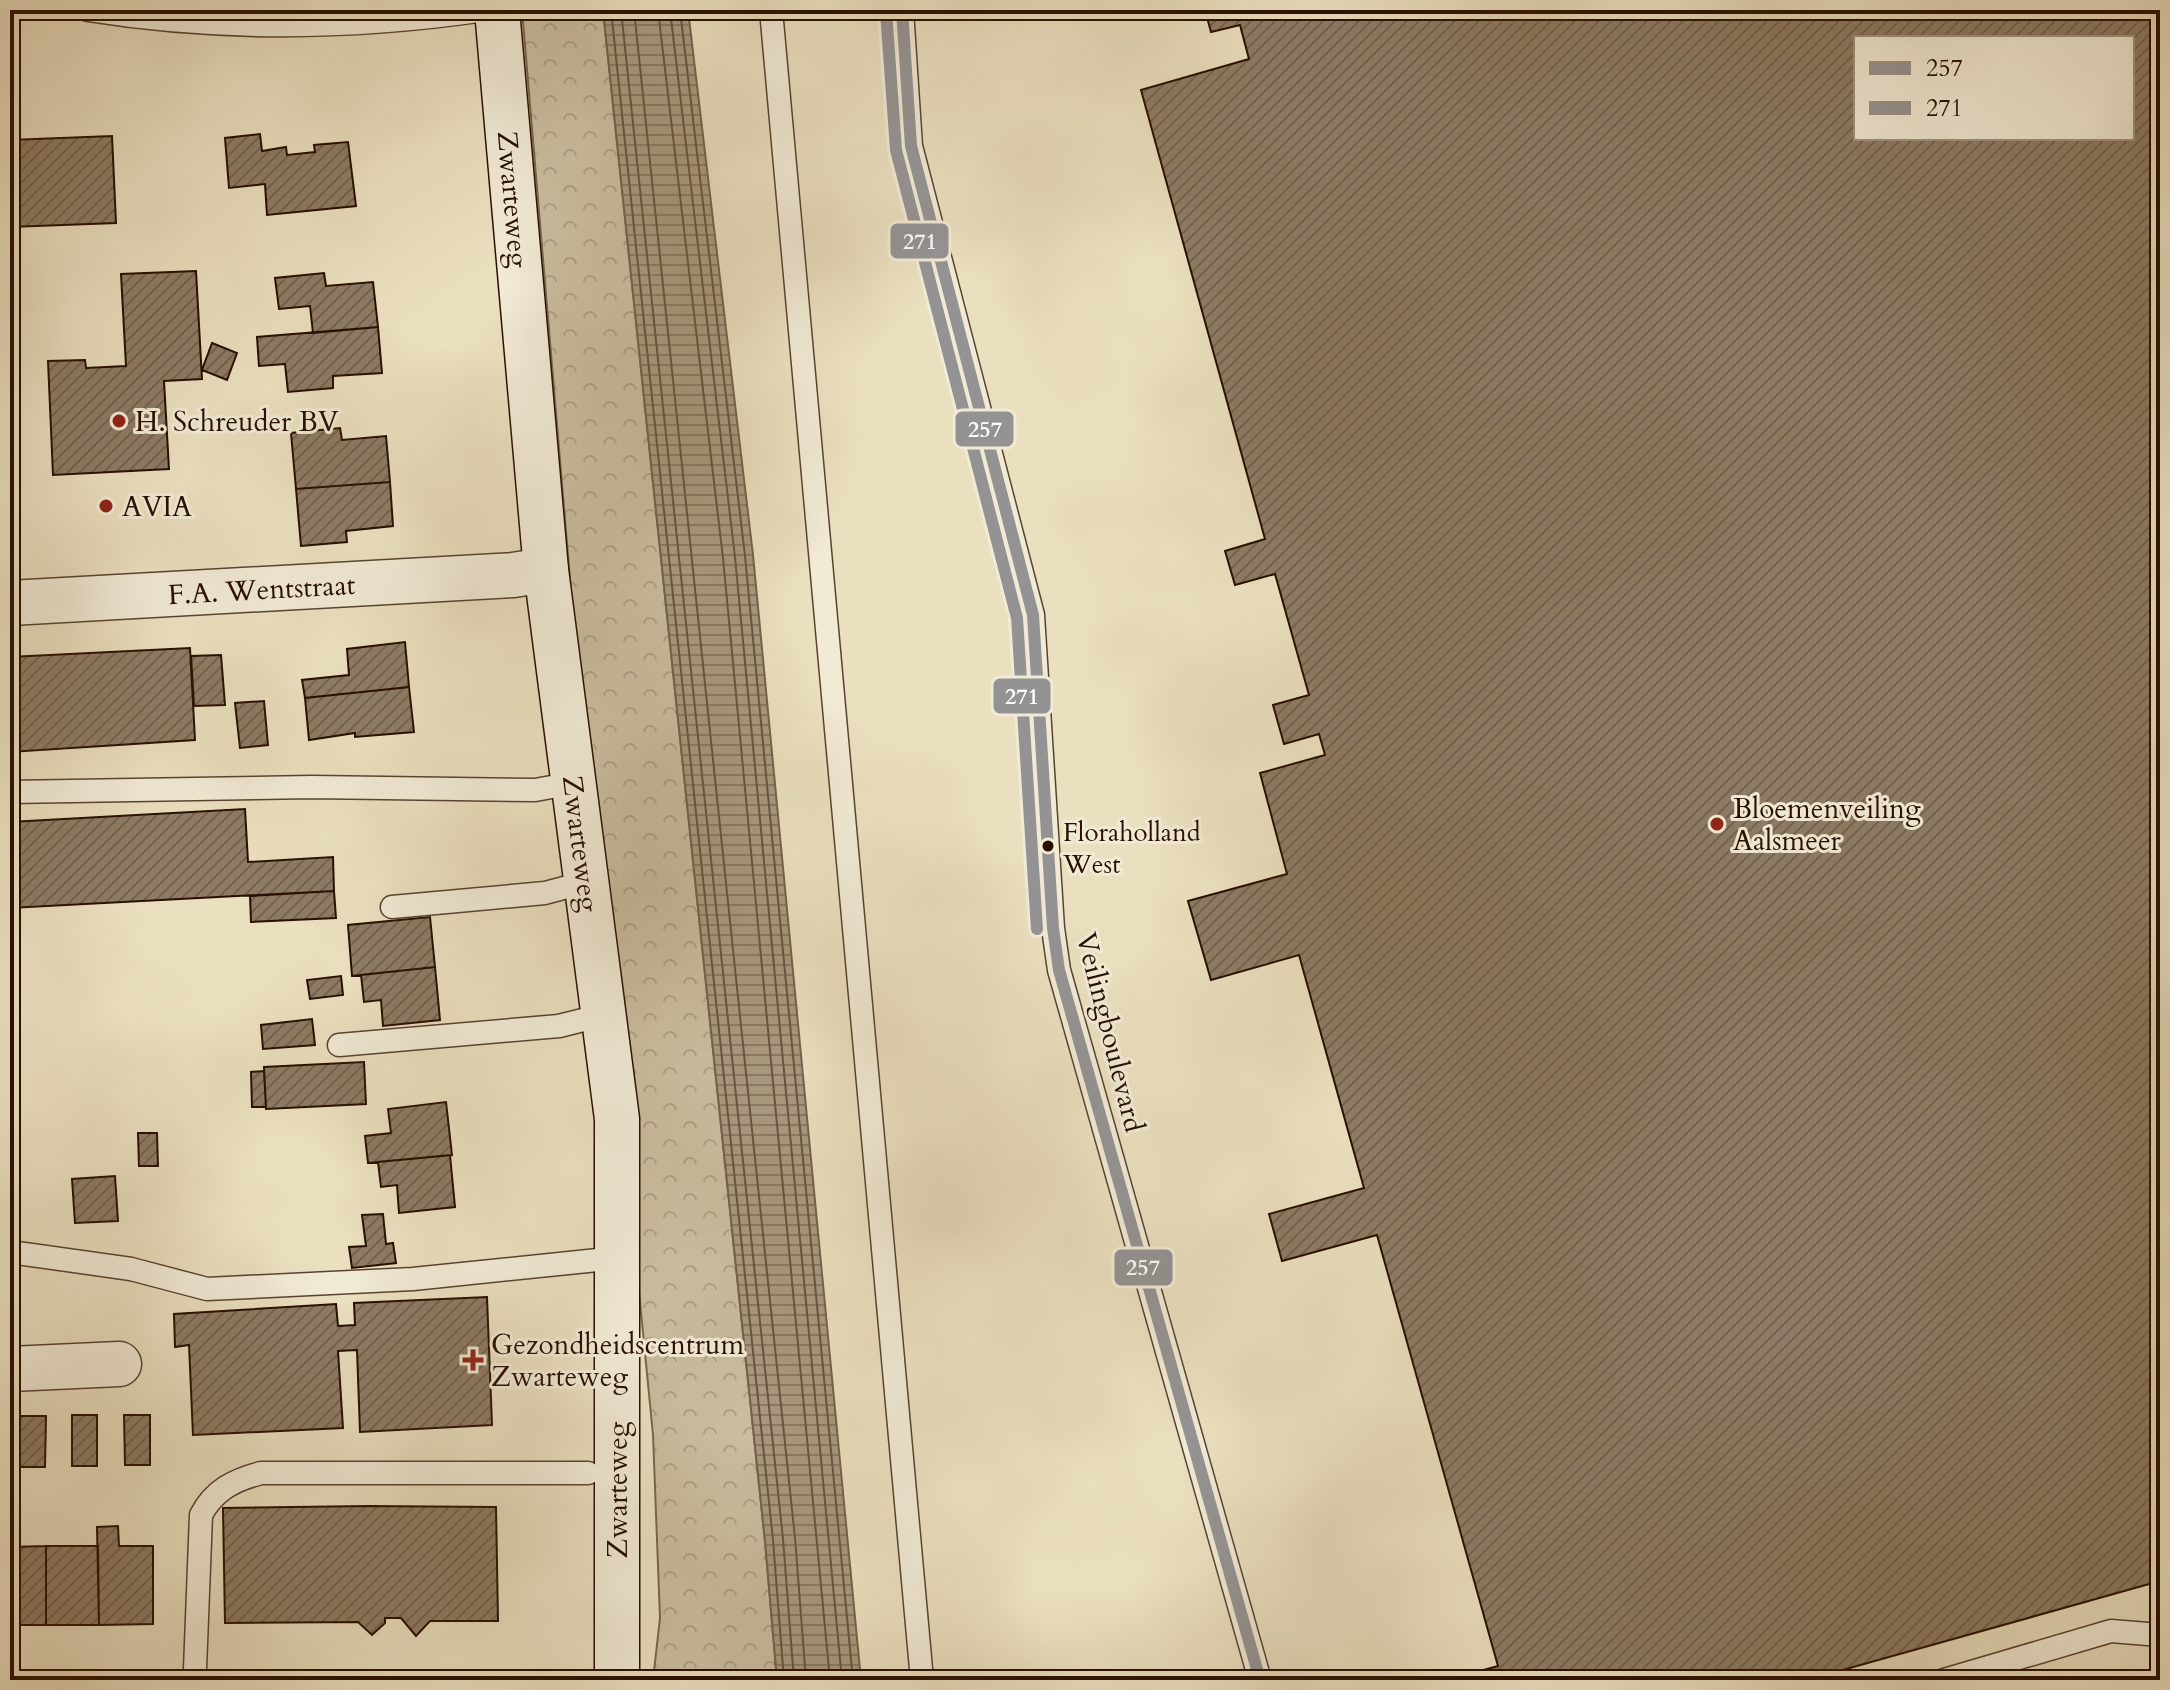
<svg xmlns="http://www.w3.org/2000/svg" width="2170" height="1690" viewBox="0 0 2170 1690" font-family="Cardo,serif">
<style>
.forest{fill:url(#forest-crowns);stroke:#786650;stroke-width:2}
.water{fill:url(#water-rules);stroke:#75614c;stroke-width:2}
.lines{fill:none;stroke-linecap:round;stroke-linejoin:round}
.shore{stroke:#685440;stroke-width:2}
.building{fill:url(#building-hatch);stroke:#280f01;stroke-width:2;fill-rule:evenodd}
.lane-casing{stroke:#584330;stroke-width:25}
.street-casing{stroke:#584330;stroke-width:47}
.secondary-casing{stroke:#280f01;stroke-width:47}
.lane{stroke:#f1ead5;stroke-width:22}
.street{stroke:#f1ead5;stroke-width:44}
.secondary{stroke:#f1ead5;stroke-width:44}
.bus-1-casing{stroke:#f1ead5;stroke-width:18}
.bus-2-casing{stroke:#f1ead5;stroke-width:18}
.bus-1{stroke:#949394;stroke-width:12}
.bus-2{stroke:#949394;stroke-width:12}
.poi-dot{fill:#8f2418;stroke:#f1ead5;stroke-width:3}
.bus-dot{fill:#280f01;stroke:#f1ead5;stroke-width:3}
.labels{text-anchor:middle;stroke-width:6;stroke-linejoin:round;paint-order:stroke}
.bus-label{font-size:26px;fill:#280f01;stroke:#f1ead5;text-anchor:start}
.street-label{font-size:28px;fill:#280f01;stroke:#f1ead5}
.poi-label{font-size:28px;fill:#280f01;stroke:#f1ead5;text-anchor:start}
.line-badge{stroke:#f1ead5;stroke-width:3}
.badge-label{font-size:22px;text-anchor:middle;font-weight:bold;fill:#fff}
</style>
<defs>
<pattern id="forest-crowns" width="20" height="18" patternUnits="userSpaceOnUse" patternTransform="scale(2)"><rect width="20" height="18" fill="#c9bc9f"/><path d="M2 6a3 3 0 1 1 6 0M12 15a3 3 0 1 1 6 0" fill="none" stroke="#ada087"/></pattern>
<pattern id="water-rules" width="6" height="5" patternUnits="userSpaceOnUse" patternTransform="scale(2)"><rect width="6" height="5" fill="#a8987e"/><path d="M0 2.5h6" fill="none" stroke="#897a65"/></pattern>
<pattern id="building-hatch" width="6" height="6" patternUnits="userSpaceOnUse" patternTransform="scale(2)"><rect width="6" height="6" fill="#8d7b64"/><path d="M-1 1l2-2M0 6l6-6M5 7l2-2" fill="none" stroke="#736350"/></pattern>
</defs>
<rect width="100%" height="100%" fill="#eadfbf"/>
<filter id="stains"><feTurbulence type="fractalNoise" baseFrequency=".0025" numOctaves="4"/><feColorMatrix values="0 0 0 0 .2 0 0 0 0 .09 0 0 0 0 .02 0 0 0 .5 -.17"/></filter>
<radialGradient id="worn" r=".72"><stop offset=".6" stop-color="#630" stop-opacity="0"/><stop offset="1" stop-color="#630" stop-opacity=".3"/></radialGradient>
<!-- forest -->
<path class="forest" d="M522 10H603L765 1541 777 1680H653L660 1618 653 1435 574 626Z"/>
<!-- water -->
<path class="water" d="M603 10H688L753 555 861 1680H777L765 1541Z"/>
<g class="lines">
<!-- shore -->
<path class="shore" d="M611 10 773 1540 784 1680
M621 10 783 1539 794 1680
M634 10 795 1538 806 1680
M658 10 723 558 830 1680
M670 10 735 557 842 1680
M680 10 745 556 853 1680"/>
</g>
<!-- building -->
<path class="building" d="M1205 10H2160V1581L1807 1680H1447L1498 1666 1377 1235 1282 1261 1269 1214 1364 1188 1299 955 1211 980 1188 901 1287 874 1260 773 1325 755 1319 734 1284 744 1273 705 1309 695 1275 574 1235 585 1225 551 1265 539 1141 90 1249 59 1240 25 1211 32ZM1856 38H2132V138H1856Z
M260 134 262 151 286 147 287 155 315 152 314 145 348 142 356 206 267 215 265 184 229 188 225 138Z
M112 136 116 223 10 227V140Z
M196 271 202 379 164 381 169 469 53 475 48 361 85 360 86 368 126 366 121 274Z
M324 273 326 286 373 282 378 327 313 333 310 306 279 309 275 278Z
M378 327 382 373 333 376V388L288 392 285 364 259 366 257 337Z
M10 331 18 507H10Z
M212 343 237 353 227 380 202 370Z
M340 428 342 440 386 436 390 482 296 489 291 433Z
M390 482 393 526 346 531 347 542 301 546 296 489Z
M405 642 409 687 305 698 302 680 349 675 347 649Z
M190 648 195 740 10 752V657Z
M221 655 225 705 194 706 191 656Z
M409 687 414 732 355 737V733L309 740 305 698Z
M264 701 268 745 240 748 235 703Z
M245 809 248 862 333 857 334 891 10 908V822Z
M334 891 336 918 251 922 250 896Z
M430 917 435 967 352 976 348 925Z
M435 967 440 1020 383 1026 381 1000 364 1002 361 975Z
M341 976 343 995 310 999 307 980Z
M312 1019 315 1045 263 1049 261 1025Z
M364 1062 366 1104 266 1109 264 1067Z
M264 1071 266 1107H252L251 1072Z
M446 1102 452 1155 368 1163 365 1136 391 1133 388 1109Z
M138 1133H157L158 1166H139Z
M450 1155 455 1207 399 1213 397 1185 381 1187 378 1162Z
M115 1176 118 1221 75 1223 72 1179Z
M383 1214 386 1244 393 1243 396 1263 352 1268 349 1247 366 1246 362 1215Z
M487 1297 492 1425 360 1432 357 1350 338 1351 343 1428 193 1435 189 1345 175 1347 174 1314 336 1304 338 1326 355 1325 354 1303Z
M72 1415H97V1466H72Z
M124 1415H150V1465H125Z
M20 1416H46L45 1467H20Z
M368 1506 496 1507 498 1621H430L416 1636 401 1618H385V1623L372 1635 358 1622 225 1623 223 1508Z
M118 1526 119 1546H153V1624L99 1625 97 1527Z
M46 1546V1625H10V1547Z
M46 1546H98L99 1625H46Z
M2039 1674 2041 1680H2017Z"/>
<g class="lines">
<!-- lane casing -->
<g class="lane-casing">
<path id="lane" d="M88 10C219 31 355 29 485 10
M771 10 922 1680
M902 10 911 146 1033 615 1053 928 1059 970 1260 1680
M10 792 312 787 535 790 574 783
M392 907 545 893 586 882
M339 1045 559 1026 603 1015
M10 1252 131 1269 207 1289 413 1279 617 1258
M197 1680 195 1669 201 1515C214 1490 234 1480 261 1473H588
M1944 1680 2111 1631 2160 1635"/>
</g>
<!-- street casing -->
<g class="street-casing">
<g id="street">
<path id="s1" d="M10 603 513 575 546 570"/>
<path d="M10 1369 119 1364"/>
</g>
</g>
<!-- secondary casing -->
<g class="secondary-casing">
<g id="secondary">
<path id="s2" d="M497 10 546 570 617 1119V1680"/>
</g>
</g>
<!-- lane -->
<use href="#lane" class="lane"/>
<!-- street -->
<use href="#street" class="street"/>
<!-- secondary -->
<use href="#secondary" class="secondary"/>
<!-- bus-1 casing -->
<g class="bus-1-casing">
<path id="bus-1" d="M902 10 911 146 1033 615 1053 928 1059 970 1260 1680"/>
</g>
<!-- bus-2 casing -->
<g class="bus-2-casing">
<path id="bus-2" d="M886 11 896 150 1017 618 1037 929"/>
</g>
<!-- bus-1 -->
<use href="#bus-1" class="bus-1"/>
<!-- bus-2 -->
<use href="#bus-2" class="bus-2"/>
</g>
<!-- markers -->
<g class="poi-dot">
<circle cx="119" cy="421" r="8"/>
<circle cx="106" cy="506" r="8"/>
<circle cx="1717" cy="824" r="8"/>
<path d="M469 1348h8v8h8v8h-8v8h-8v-8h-8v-8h8z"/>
</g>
<circle class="bus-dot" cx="1048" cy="846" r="7"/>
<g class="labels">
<!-- bus labels -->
<g class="bus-label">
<text x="1063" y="841">Floraholland<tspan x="1063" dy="32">West</tspan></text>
</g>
<!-- street labels -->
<g class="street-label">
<text dy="10" stroke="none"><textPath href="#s2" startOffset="190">Zwarteweg</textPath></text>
<text dy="10" stroke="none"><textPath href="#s1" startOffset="252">F.A. Wentstraat</textPath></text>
<text dy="10" stroke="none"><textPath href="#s2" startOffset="838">Zwarteweg</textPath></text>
<text transform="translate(1111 1032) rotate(76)" y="10">Veilingboulevard</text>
<text transform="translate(617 1490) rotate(-90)" y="10">Zwarteweg</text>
</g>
<!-- poi labels -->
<g class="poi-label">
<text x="135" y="431">H. Schreuder BV</text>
<text x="122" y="516">AVIA</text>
<text x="1733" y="818">Bloemenveiling<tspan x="1733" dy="32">Aalsmeer</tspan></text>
<text x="491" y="1354">Gezondheidscentrum<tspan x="491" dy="32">Zwarteweg</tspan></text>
</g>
</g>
<g class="line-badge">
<rect x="889" y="222" width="61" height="38" rx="8" fill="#949394"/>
<rect x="954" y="410" width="61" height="38" rx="8" fill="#949394"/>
<rect x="992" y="677" width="60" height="38" rx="8" fill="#949394"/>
<rect x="1113" y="1248" width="61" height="39" rx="8" fill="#949394"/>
</g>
<g class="badge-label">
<text x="920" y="249">271</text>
<text x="985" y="437">257</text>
<text x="1022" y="704">271</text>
<text x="1143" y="1275">257</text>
</g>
<!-- margin -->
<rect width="2170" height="1690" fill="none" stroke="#eadfbf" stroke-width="40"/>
<rect x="12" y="12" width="2146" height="1666" fill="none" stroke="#280f01" stroke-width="4"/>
<rect x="20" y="20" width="2130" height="1650" fill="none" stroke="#280f01" stroke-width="2"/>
<!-- legend -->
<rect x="1854" y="36" width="280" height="104" fill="#f1ead5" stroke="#a19280" stroke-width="2"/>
<rect x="1870" y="62" width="40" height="12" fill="#949394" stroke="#a19280" stroke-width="2"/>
<text x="1926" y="76" font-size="24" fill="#280f01">257</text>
<rect x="1870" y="102" width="40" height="12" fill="#949394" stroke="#a19280" stroke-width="2"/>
<text x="1926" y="116" font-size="24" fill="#280f01">271</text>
<rect width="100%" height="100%" filter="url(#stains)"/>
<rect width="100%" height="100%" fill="url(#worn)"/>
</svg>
